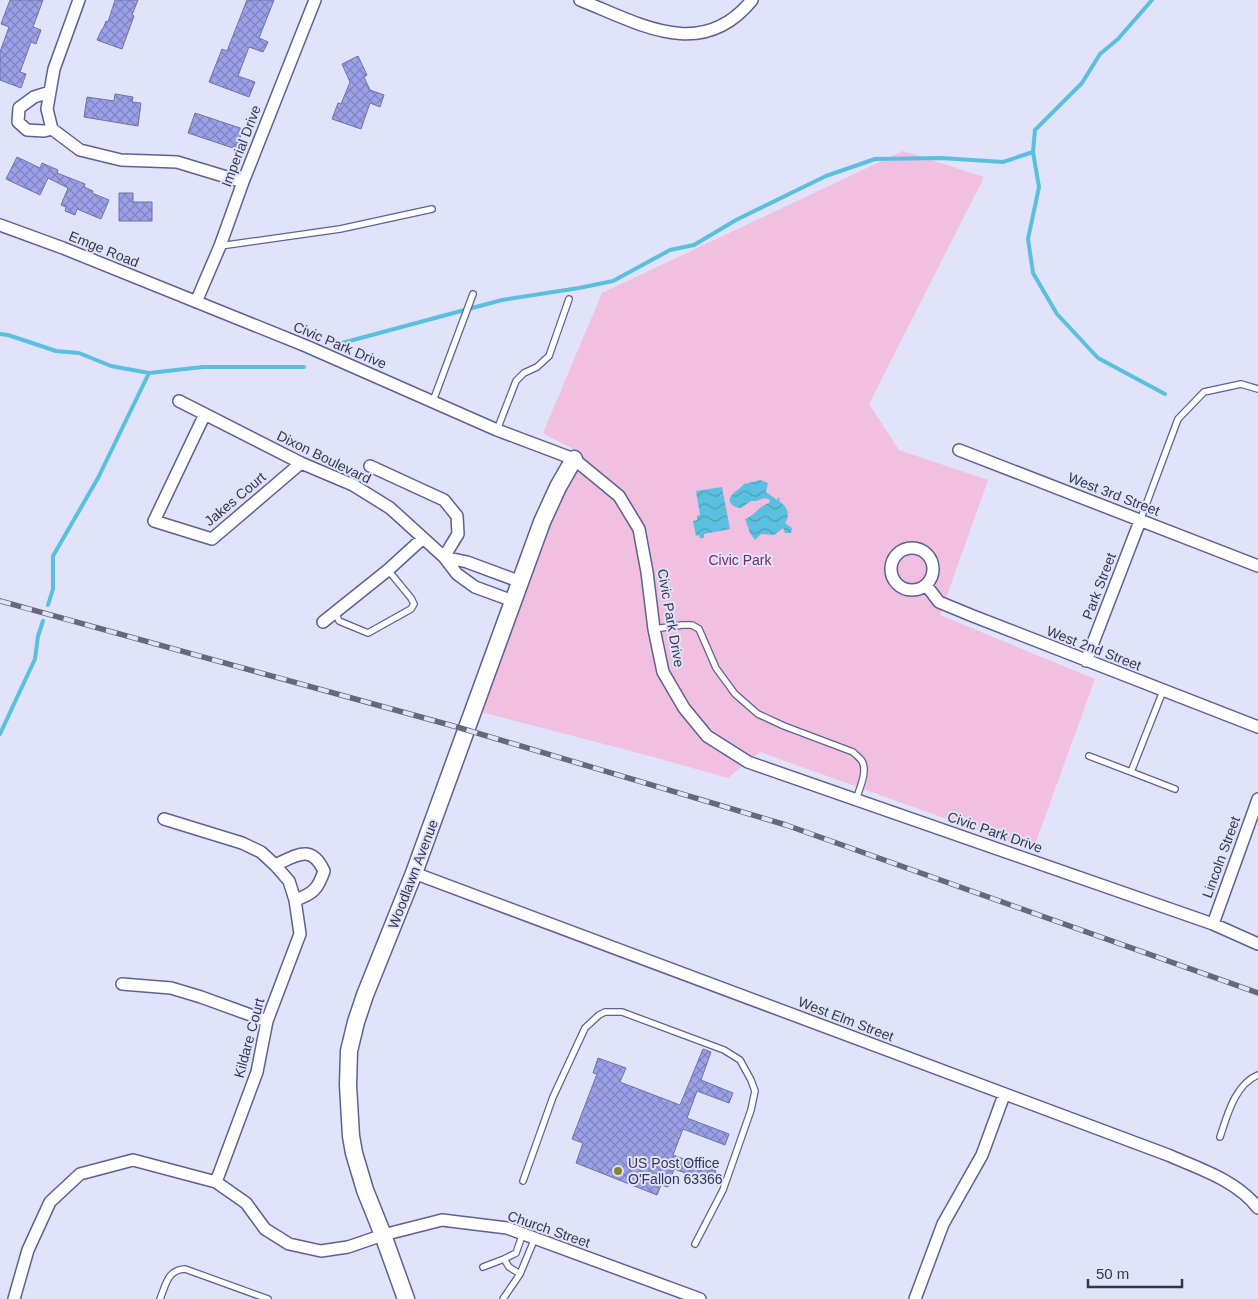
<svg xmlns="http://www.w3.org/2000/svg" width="1258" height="1299" viewBox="0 0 1258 1299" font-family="Helvetica,sans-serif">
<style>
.park{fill:#f1bfdf}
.water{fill:url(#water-waves)}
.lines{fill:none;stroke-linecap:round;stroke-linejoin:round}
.stream{stroke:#5bc0df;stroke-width:4}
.building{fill:url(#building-cross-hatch);stroke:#6f73a6}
.lane-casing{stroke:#5d6192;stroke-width:8}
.street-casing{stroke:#5d6192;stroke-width:14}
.secondary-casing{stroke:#5d6192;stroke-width:19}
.lane{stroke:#fff;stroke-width:5.5}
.street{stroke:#fff;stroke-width:11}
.secondary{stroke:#fff;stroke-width:16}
.rail-casing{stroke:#65687e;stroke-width:5.5}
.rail{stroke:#e0e3fa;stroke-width:4;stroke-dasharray:11;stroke-linecap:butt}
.poi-dot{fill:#8f8128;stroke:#e0e3fa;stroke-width:2}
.labels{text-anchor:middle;stroke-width:4;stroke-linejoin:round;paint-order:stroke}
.street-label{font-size:14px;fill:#34364c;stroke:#e0e3fa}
.park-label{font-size:14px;fill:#7a2864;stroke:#e0e3fa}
.poi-label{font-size:14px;fill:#34364c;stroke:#e0e3fa;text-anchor:start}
</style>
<defs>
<pattern id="water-waves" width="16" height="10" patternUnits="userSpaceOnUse" patternTransform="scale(1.25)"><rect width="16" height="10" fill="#5bc0df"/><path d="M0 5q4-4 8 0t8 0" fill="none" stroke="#4c9db7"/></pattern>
<pattern id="building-cross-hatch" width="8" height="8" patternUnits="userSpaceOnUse" patternTransform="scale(1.25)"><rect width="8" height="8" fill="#9ba0e8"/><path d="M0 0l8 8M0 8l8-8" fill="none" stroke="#7f83be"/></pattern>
</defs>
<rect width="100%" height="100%" fill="#e0e3fa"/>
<!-- park -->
<path class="park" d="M903 151 984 177 869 404 899 450 988 480 940 615 1095 679 1033 850 760 752 728 778 646 755 473 710 558 487 579 452 543 433 602 293Z"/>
<!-- water -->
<path class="water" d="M760 480 768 483 766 492 777 500 778 498H780L779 501C787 507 791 514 785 523L792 528 791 533H785L783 528 774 535 761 534 755 540 750 533 745 519C756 515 756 508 769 503L770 500 765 498 756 501H751L741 508C735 508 725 503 732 495 735 491 740 489 744 484Z
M722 487 730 529 704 534V538H700L699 535 696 536 693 521 697 520V516L700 515 696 491Z"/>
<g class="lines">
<!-- stream -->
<path class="stream" d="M1152 0 1118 39 1100 54 1082 83 1035 130 1033 152 1039 187 1028 239 1033 273 1057 314 1098 358 1165 394
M0 334 8 335 56 351 79 353 111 366 149 373 203 367H304
M342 343 502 300 579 288 613 281 670 250 694 245 736 220 826 176 875 159 941 158 1003 162 1033 152
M48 605 53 589V556L98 478 149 373
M0 734 35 659 38 636 43 621"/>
</g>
<!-- building -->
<path class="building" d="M10 0H43L33 27 41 30 36 44 31 42 20 72 26 74 21 88 0 80V52L9 27 1 24Z
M115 0H138L132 15 134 16 122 49 97 40 102 29H103L106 21 108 22Z
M247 0H274L259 38 268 42 263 52 249 47 238 76 255 82 249 97 209 82 222 49 227 51Z
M358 56 367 75 364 77 370 90 384 95 380 107 370 103 361 129 332 119 338 103 341 104 350 82 342 64Z
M115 94 133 97 132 102 141 103 138 126 84 117 87 97 114 101Z
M195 113 243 129 236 149 188 133Z
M17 157 40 168 42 163 58 170 57 173 85 184 84 187 93 191 92 193 109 200 101 219 77 209 75 215 65 211 66 207 61 205 68 188 48 178 40 195 6 179Z
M119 193H133V202H152V221H119Z
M703 1049 711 1052 701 1080 733 1093 729 1103 697 1091 687 1118 729 1134 725 1145 683 1129 673 1155 716 1171 711 1182 674 1169 668 1187 661 1185 657 1195 576 1163 583 1143 572 1139 597 1074 593 1073 598 1058 626 1068 620 1082 680 1105Z"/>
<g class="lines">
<!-- lane casing -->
<g class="lane-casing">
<path id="lane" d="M220 246 340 229 432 209
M433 401 473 294
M497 430 516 381 524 373 537 367 549 356 569 299
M1140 521 1178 419 1204 392 1241 384 1258 389
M335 612 339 621 368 633 411 609 414 604 411 598 388 570
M654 629 682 625H692L699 629 716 668 735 694 758 714 784 726 853 752C856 755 860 758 862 761 868 772 859 789 856 800
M1163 691 1131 772 1175 789
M1089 756 1131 772
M1220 1137C1227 1116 1235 1084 1258 1075
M523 1181 553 1097 585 1028 599 1015 605 1012H622L724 1050 740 1060 751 1080 755 1091 751 1110 723 1190 695 1244
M504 1259 516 1253 523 1233
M483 1267 504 1259 509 1267 520 1274
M160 1299C166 1285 167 1270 185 1269L268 1299
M503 1299 520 1274 535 1238"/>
</g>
<!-- street casing -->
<g class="street-casing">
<path id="street" d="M79 0 54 69 47 109 52 129 80 150 121 160 177 162 243 182
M580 0C640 24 702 62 752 0
M50 92 34 97 19 108 18 122 27 130 44 131 52 129
M0 225 63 248 306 346 497 430 574 459 619 496 639 529 647 572 654 629 663 672 684 708 707 736 748 762 1213 924 1258 944
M196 302 220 246 243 182 315 0
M179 401 301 463 353 485 390 508 444 557 457 574 475 587 513 601
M205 414 154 521 212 539 301 463
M959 450 1258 566
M370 466 444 500 457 516 458 534 444 557
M891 569a21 21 0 1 1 42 0a21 21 0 1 1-42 0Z
M444 557 467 562 521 582
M926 585 939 602 973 616 1258 727
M323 622 388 570 422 539
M1086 661 1140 521
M164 819 242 843 261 852 275 865 289 881 295 900 300 934 267 1021 257 1072 216 1182
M275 865C296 856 311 843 324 871 318 889 313 894 295 900
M414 873 1168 1155C1200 1169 1236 1180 1258 1208
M1213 924 1258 799
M122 984 171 988 201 997 267 1021
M14 1299 28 1250 50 1202 80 1174 133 1160 216 1182 246 1203 265 1229 289 1244 321 1251 348 1247 383 1235 442 1220 507 1228 700 1299
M915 1299 943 1224 982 1155 1004 1095"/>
</g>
<!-- secondary casing -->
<g class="secondary-casing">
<path id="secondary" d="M406 1299 383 1235 365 1190 354 1153 351 1136 348 1085 349 1051 356 1022 365 995 414 873 542 522 558 487 574 459"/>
</g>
<!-- lane -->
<use href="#lane" class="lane"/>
<!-- street -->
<use href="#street" class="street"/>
<!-- secondary -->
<use href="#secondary" class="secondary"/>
<!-- rail casing -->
<g class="rail-casing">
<path id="rail" d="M0 601 457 727 786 825 1258 993"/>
</g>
<!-- rail -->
<use href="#rail" class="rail"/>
</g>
<!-- markers -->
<circle class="poi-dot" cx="618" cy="1171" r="5"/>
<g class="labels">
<!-- street labels -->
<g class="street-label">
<text transform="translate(241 146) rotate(-69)" y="5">Imperial Drive</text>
<text transform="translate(104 249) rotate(22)" y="5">Emge Road</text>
<text transform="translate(340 345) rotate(23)" y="5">Civic Park Drive</text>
<text transform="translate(324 457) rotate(26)" y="5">Dixon Boulevard</text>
<text transform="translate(1114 494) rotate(21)" y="5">West 3rd Street</text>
<text transform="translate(235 499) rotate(-40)" y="5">Jakes Court</text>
<text transform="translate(1099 586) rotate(-69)" y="5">Park Street</text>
<text transform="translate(671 618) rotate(80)" y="5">Civic Park Drive</text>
<text transform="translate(1094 648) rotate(21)" y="5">West 2nd Street</text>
<text transform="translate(995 832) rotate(19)" y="5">Civic Park Drive</text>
<text transform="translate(1221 857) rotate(-70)" y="5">Lincoln Street</text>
<text transform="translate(413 874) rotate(-69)" y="5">Woodlawn Avenue</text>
<text transform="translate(846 1019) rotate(21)" y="5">West Elm Street</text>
<text transform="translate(249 1038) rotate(-75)" y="5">Kildare Court</text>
<text transform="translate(549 1229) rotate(19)" y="5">Church Street</text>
</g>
<!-- park labels -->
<g class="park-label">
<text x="740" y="565">Civic Park</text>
</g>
<!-- poi labels -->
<g class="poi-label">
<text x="628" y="1168">US Post Office<tspan x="628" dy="16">O'Fallon 63366</tspan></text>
</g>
</g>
<!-- scale -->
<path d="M1088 1279v8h94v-8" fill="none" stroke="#34364c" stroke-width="2.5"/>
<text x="1096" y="1279" font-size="15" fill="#34364c" stroke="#e0e3fa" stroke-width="4" paint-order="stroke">50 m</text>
</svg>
